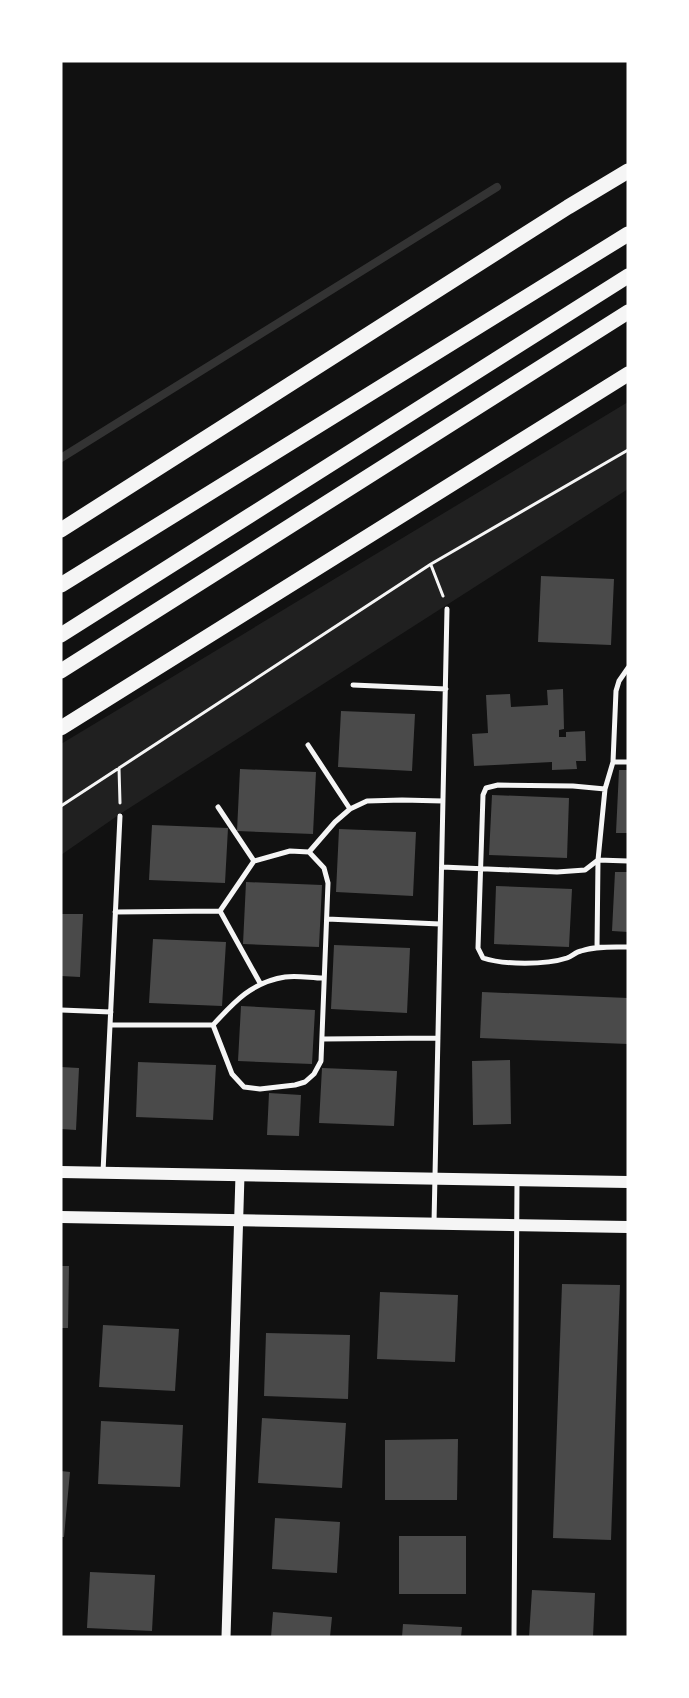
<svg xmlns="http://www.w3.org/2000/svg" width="689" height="1698" viewBox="0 0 689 1698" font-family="'Exo 2',sans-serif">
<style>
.green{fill:#202020}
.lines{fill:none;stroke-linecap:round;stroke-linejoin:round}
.stream{stroke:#333;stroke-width:8}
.building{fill:#4a4a4a}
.path{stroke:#f5f5f5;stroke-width:3}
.minor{stroke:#f5f5f5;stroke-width:5}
.tertiary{stroke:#f5f5f5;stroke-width:9}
.primary{stroke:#f5f5f5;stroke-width:12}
.motorway{stroke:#f5f5f5;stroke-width:15}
</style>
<rect width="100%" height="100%" fill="#111"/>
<!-- green -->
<path class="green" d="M628 402V489L120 814 61 855V744Z"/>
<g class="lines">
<!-- stream -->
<path class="stream" d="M61 458 497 187"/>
</g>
<!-- building -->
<path class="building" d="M541 576 614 579 611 645 538 642Z
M563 689 564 729 559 730V737H566V732L585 731 586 761H576L577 769 552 770V762L474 766 472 734 488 733 486 695 510 694 511 707 548 705 547 690Z
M341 711 415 714 412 771 338 767Z
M240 769 316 772 313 834 237 831Z
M619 770H628V833H616Z
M492 795 569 798 567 858 489 855Z
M152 825 228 828 225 883 149 880Z
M339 829 416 832 413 896 336 892Z
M615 872H628V932L612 931Z
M246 882 322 885 319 947 243 944Z
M496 886 572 889 569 947 494 944Z
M61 914H83L80 977 61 976Z
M153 939 226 942 222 1006 149 1003Z
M334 945 410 948 407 1013 331 1009Z
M482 992 628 998V1044L480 1038Z
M241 1006 315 1010 312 1064 238 1061Z
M510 1060 511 1124 473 1125 472 1061Z
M138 1062 216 1065 213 1120 136 1117Z
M61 1067 79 1068 76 1130 61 1129Z
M322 1068 397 1071 394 1126 319 1123Z
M269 1093 301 1095 299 1136 267 1135Z
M61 1266H69L68 1328H61Z
M562 1284 620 1285 611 1540 553 1538Z
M380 1292 458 1295 455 1362 377 1359Z
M103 1325 179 1329 175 1391 99 1387Z
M266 1333 350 1335 348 1399 264 1396Z
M262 1418 346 1423 342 1488 258 1483Z
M101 1421 183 1425 180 1487 98 1484Z
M458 1439 457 1500H385V1440Z
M61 1471 70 1472 64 1537H61Z
M275 1518 340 1522 337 1573 272 1569Z
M399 1536H466V1594H399Z
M90 1572 155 1575 152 1631 87 1628Z
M532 1590 595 1593 593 1637H529Z
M273 1612 332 1617 330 1637H271Z
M403 1624 462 1627 461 1637H402Z"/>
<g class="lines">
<!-- path -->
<path class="path" d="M431 565 443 596
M119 768 120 803
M61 806 431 564 628 450"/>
<!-- minor -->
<path class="minor" d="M353 685 446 689
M308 745 350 809
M613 762H628
M605 789 573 786 498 785 486 788 483 795 478 948 483 958C504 965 546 965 567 958 572 956 576 952 581 951 596 946 613 947 628 947
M218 807 254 861
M309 852 335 822 350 809 367 801 402 800 443 801
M442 867 557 872 585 870 598 860 628 861
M220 911 260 983
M115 912 220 911
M327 919 440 924
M597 948 598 860 605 789 613 762 616 691 619 681 628 668
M61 1010 111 1012
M110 1025H213C234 1002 252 982 285 977 297 975 311 978 323 978
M213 1025 232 1074 244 1087 260 1089 295 1085 305 1082 314 1074 321 1061 328 883 324 868 309 852 290 851 254 861 220 911
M323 1039 438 1038
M103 1172 120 816
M434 1223 447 609
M514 1637 517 1180"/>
<!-- tertiary -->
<path class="tertiary" d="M226 1637 240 1175"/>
<!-- primary -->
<path class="primary" d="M61 1172 628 1182
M61 1217 628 1227"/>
<!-- motorway -->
<path class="motorway" d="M61 530 568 207 628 171
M61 585 628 234
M61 635 628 276
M61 671 628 312
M61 728 628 374"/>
</g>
<!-- border -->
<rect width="689" height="1698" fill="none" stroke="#ffffff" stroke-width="125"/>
</svg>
